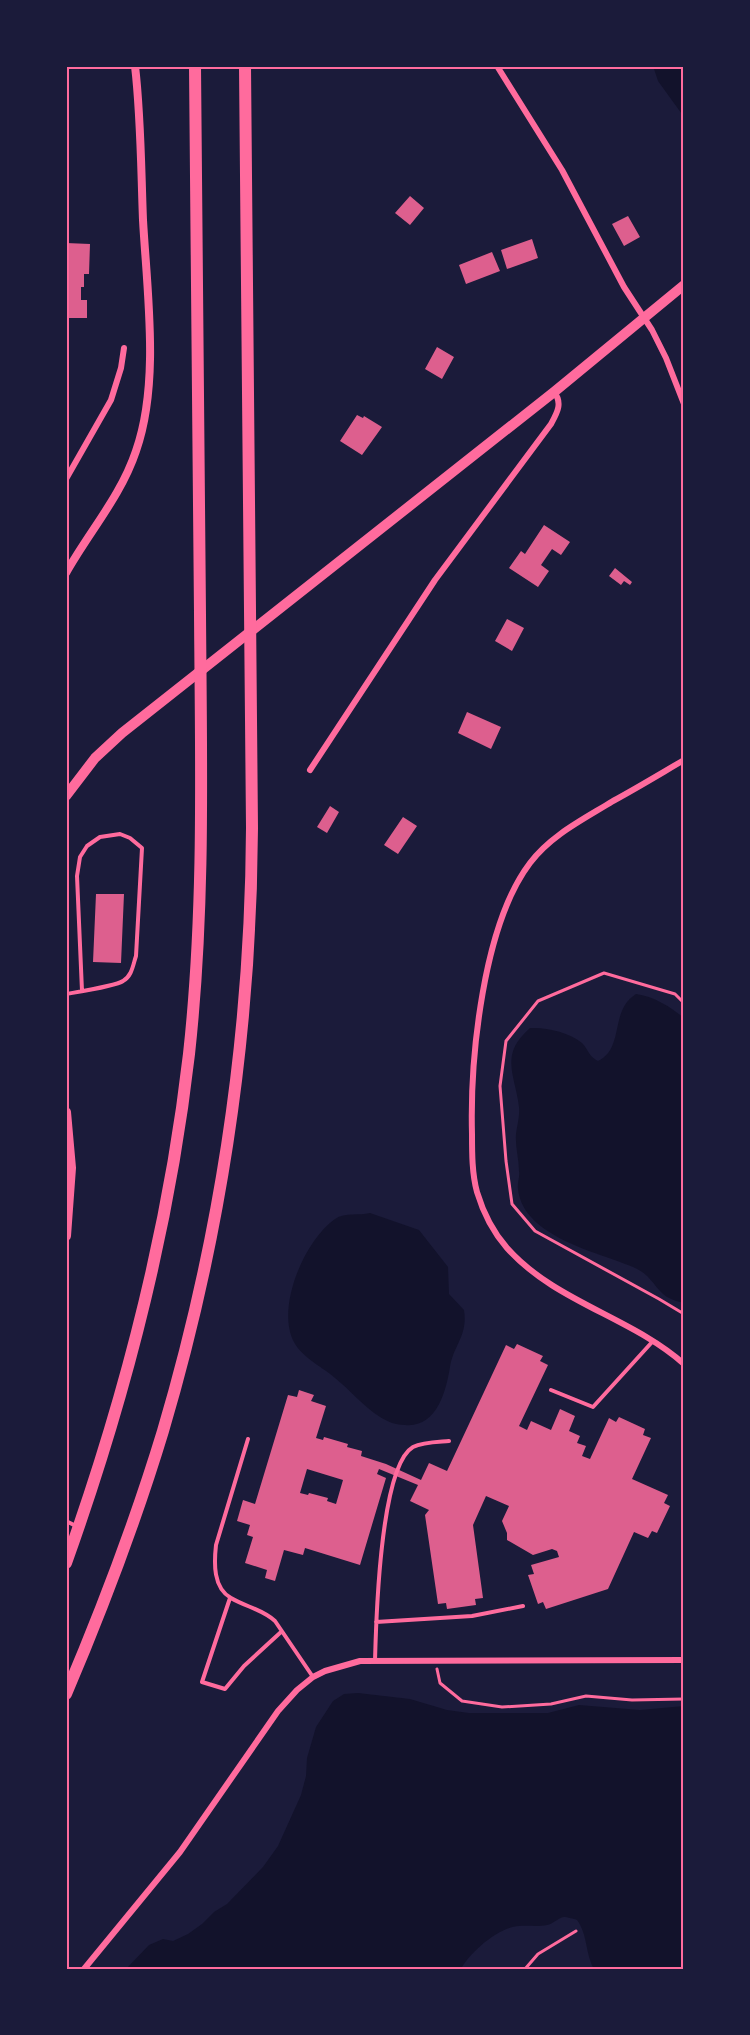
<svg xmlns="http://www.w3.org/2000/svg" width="750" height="2035" viewBox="0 0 750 2035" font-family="'Archivo Narrow',sans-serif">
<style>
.water{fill:#12122b}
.building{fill:#dd5f8e;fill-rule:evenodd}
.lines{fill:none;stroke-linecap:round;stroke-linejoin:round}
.path{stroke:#ff6b9d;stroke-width:3}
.service{stroke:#ff6b9d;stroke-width:4}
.minor{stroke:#ff6b9d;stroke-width:6}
.tertiary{stroke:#ff6b9d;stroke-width:8}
.secondary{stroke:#ff6b9d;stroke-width:10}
.motorway{stroke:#ff6b9d;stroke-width:12}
.neatline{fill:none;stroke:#ff6b9d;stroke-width:2}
</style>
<rect width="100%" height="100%" fill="#1b1b3a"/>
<!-- water -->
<path class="water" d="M653 66H684V117L658 81Z
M636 994C653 996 671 1007 684 1018V1303C679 1302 672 1300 667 1297 653 1287 652 1275 633 1267 598 1252 523 1237 518 1189 517 1183 520 1177 519 1171 519 1159 515 1147 516 1134 517 1125 520 1117 519 1107 515 1074 499 1055 530 1028 546 1027 569 1032 582 1043 588 1049 589 1057 598 1061 625 1048 609 1011 636 994Z
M370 1213 419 1230 448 1267 449 1294 464 1310C468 1336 454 1344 450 1367 446 1391 437 1428 405 1425 396 1425 388 1422 380 1417 363 1406 350 1390 335 1378 320 1365 300 1357 292 1338 278 1303 305 1240 335 1219 345 1212 359 1216 370 1213Z
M358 1693 410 1699 447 1710 469 1713H548L579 1705 640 1710 684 1706V1969H594C585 1953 588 1935 577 1920 574 1919 567 1917 564 1917 558 1918 553 1924 547 1925 537 1927 528 1925 519 1926 499 1927 470 1952 461 1969H126L149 1945 163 1939 173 1941 188 1934 202 1924 214 1912 227 1904 263 1867 278 1846 301 1795 306 1776 307 1758 316 1727 333 1701 344 1694Z"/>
<!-- building -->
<path class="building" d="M410 196 424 208 410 225 395 213Z
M628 216 640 237 624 246 612 224Z
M532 239 538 258 507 269 501 250Z
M66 243 90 244 89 274H84V287H81V300H87V318H66Z
M492 252 500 271 466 284 459 265Z
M437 347 454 357 442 379 425 369Z
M357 415 363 418 364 416 382 427 362 455 340 441Z
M544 525 570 542 561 555 552 549 541 565 549 571 538 587 509 568 521 551 525 554Z
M615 568 632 582 630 585 624 581 621 585 609 576Z
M507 619 524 628 512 651 495 641Z
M467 712 501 727 491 749 458 733Z
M330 806 339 812 327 833 317 827Z
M403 817 417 826 398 854 384 845Z
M96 894H124L121 963 93 962Z
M517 1344 543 1356 540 1361 548 1365 519 1426 527 1430 531 1421 551 1430 560 1409 575 1416 569 1431 580 1436 577 1443 586 1446 582 1456 590 1459 609 1418 616 1422 619 1417 645 1429 643 1435 651 1438 632 1479 668 1495 664 1503 670 1506 657 1533 652 1531 648 1538 634 1532 608 1589 546 1609 543 1602 538 1604 528 1575 534 1574 531 1565 559 1557 557 1551 552 1549 533 1555 507 1540V1533L502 1521 509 1506 486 1496 473 1525 483 1598 475 1599 476 1605 447 1609 446 1603 438 1604 425 1515 429 1510 410 1501 418 1485 379 1469 377 1474 386 1478 360 1565 305 1548 303 1555 284 1550 275 1581 265 1578 267 1570 245 1563 253 1537 247 1535 250 1525 237 1521 243 1500 255 1504 288 1395 297 1397 299 1390 314 1395 311 1401 326 1406 316 1438 323 1440 324 1437 348 1444 347 1447 362 1451 361 1456 386 1464 421 1480 429 1463 447 1471 506 1345 514 1349ZM307 1469 343 1480 336 1504 327 1501 328 1498 309 1493 308 1495 300 1493Z"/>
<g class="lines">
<!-- path -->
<path class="path" d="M684 1003 675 994 604 973 538 1001 506 1041 500 1086 506 1161 512 1204 535 1231 659 1299 684 1314
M437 1669 440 1683 462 1701 502 1707 551 1704 586 1696 632 1700 684 1699
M525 1969 538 1954 576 1931"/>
<!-- service -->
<path class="service" d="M66 994C77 992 116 986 123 981 132 976 133 965 136 956L142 848 130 838 120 834 100 837 87 846 80 857 77 876 82 991
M551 1390 593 1407 653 1341
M248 1439 216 1545C214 1563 213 1588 231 1598 246 1607 262 1609 275 1621L313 1677
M66 1521 76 1526
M230 1598 202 1682 225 1689 244 1666 281 1632
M376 1622 472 1616 523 1606
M375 1661C376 1622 380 1466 413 1447 423 1442 438 1442 449 1441"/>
<!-- minor -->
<path class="minor" d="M497 66 562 170 624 287 652 330 666 358 684 404
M66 479 111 400 121 368 124 348
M684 760C660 774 637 788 613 801 584 819 551 835 530 863 483 925 470 1058 472 1134 472 1153 472 1174 477 1192 483 1212 493 1232 507 1248 555 1302 631 1317 684 1364
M310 770 435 580 551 424C557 413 563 403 554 392
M84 1969 180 1852 278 1711 297 1690 313 1677 325 1671 360 1661 684 1660"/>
<!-- tertiary -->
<path class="tertiary" d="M66 573C89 532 121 496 136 451 160 383 147 292 143 220 141 169 141 117 135 66"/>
<!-- secondary -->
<path class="secondary" d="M66 796 95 758 122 733 554 392 684 285
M66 1112 71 1168 66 1236"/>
<!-- motorway -->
<path class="motorway" d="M66 1563C125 1398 169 1229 189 1054 205 908 201 761 200 614 198 431 197 249 195 66
M66 1694C103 1607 136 1520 163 1431 221 1235 251 1032 252 828L245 66"/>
</g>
<!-- border -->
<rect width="750" height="2035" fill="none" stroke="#1b1b3a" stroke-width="135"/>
<rect x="68" y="68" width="614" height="1900" class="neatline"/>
</svg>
